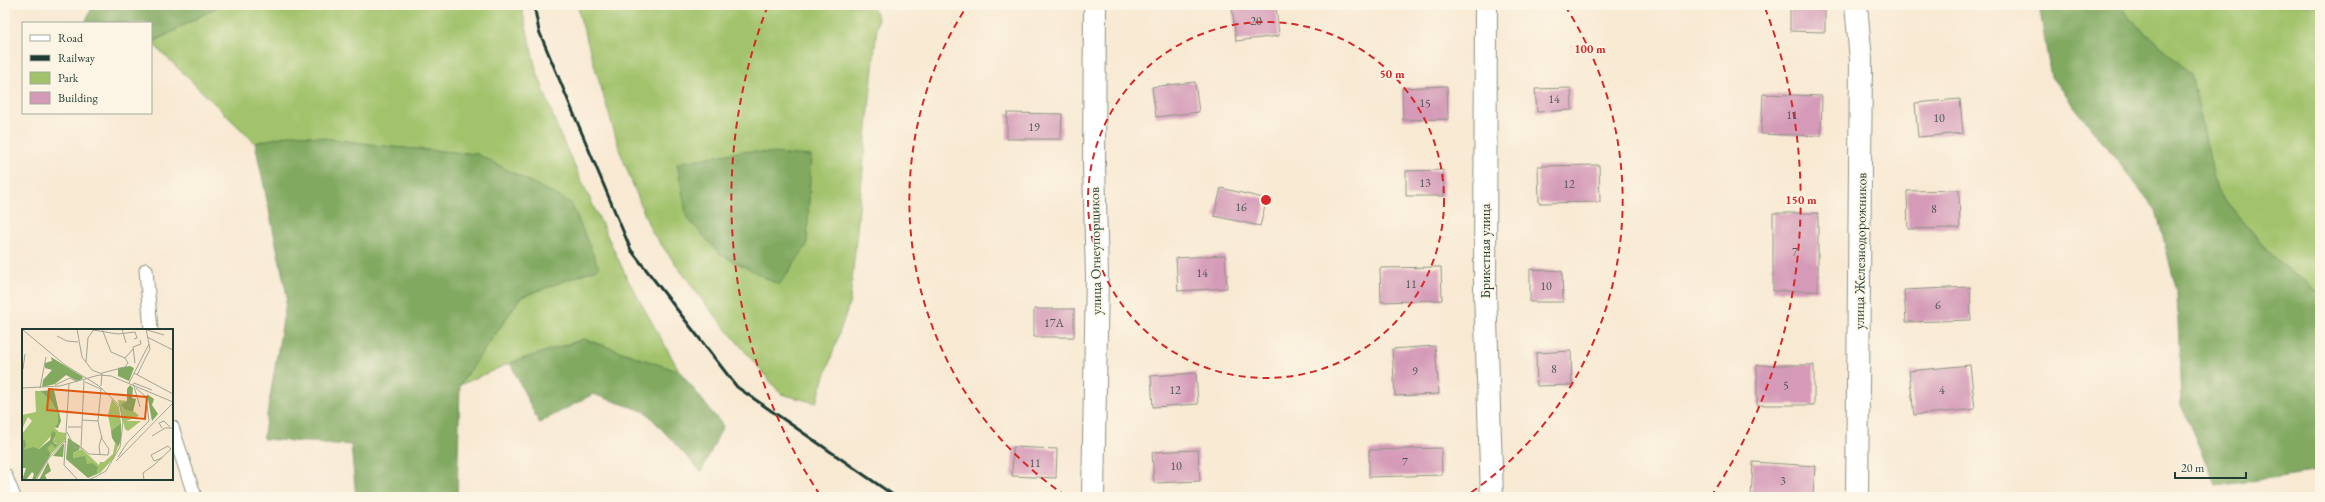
<svg xmlns="http://www.w3.org/2000/svg" width="2325" height="502" viewBox="0 0 2325 502" font-family="'EB Garamond',serif">
<style>
.green{fill:#a2c36c;stroke:#608050}
.forest{fill:#81a960;stroke:#50734a}
.building{fill:#d49ab7}
.lines{fill:none;stroke-linecap:round;stroke-linejoin:round}
.service-casing{stroke:#8c9384;stroke-width:15}
.minor-casing{stroke:#8c9384;stroke-width:24}
.tertiary-casing{stroke:#8c9384;stroke-width:24}
.service{stroke:#fff;stroke-width:13}
.minor{stroke:#fff;stroke-width:22}
.tertiary{stroke:#fff;stroke-width:22}
.rail{stroke:#1f3d34;stroke-width:3}
.ring{fill:none;stroke:#d62828;stroke-width:2;stroke-dasharray:7 5}
.labels{text-anchor:middle;stroke-width:3.5;stroke-linejoin:round;paint-order:stroke}
.number-label{font-size:12px;fill:#4c5455}
.street-label{font-size:14px;fill:#1f3d34;stroke:#fcf5e5}
.inset-road{fill:none;stroke:#a1a493;stroke-width:1}
.view{fill:#de580e;fill-opacity:0.15;stroke:#de580e;stroke-width:2}
.inset-edge{fill:none;stroke:#1f3d34;stroke-width:2}
.centre{fill:#d62828;stroke:#fcf5e5;stroke-width:2}
.ring-label{font-size:12px;text-anchor:middle;font-weight:bold;fill:#d62828;stroke:#fcf5e5;stroke-width:3.5;stroke-linejoin:round;paint-order:stroke}
</style>
<rect width="100%" height="100%" fill="#fcf5e5"/>
<filter id="ink" filterUnits="userSpaceOnUse"><feTurbulence type="fractalNoise" baseFrequency=".025" numOctaves="2"/><feDisplacementMap in="SourceGraphic" scale="8" xChannelSelector="R" yChannelSelector="G"/><feConvolveMatrix kernelMatrix="1 2 1 2 8 2 1 2 1" color-interpolation-filters="sRGB"/></filter>
<filter id="wash" filterUnits="userSpaceOnUse"><feTurbulence type="fractalNoise" baseFrequency=".012" numOctaves="4" result="noise"/><feDisplacementMap in="SourceGraphic" scale="16" xChannelSelector="R" yChannelSelector="G"/><feGaussianBlur stdDeviation="0.9" result="paint"/><feColorMatrix in="noise" values="0 0 0 0 0 0 0 0 0 0 0 0 0 0 0 0 0 1.4 0 .05"/><feComposite in="paint" operator="in"/></filter>
<g filter="url(#wash)">
<rect width="100%" height="100%" fill="#f8e9d3"/>
<!-- green -->
<path class="green" d="M221 5H521L536 69 560 135 627 278 680 372 584 339 510 363 460 385 521 297 599 268 477 154 391 147 294 134 255 143 152 43Z
M578 5H872L878 17 850 301 816 403 781 394 706 305 651 231 621 154 579 14Z
M2121 5H2320V293L2277 261 2217 191 2191 74 2130 19Z"/>
<!-- forest -->
<path class="forest" d="M93 5H221L151 43V23H85Z
M2039 5H2121L2130 19 2191 74 2217 191 2277 261 2320 293V471L2216 486 2181 405 2177 292 2156 210 2051 77Z
M294 134 391 147 477 154 571 203 599 268 521 297 460 385 457 497H356L351 445 263 439 287 296 255 143Z
M743 151 811 156 807 245 779 285 720 254 687 218 677 163Z
M584 339 680 372 723 426 701 472 646 412 593 394 539 423 510 363Z"/>
<g id="blocks">
<!-- building -->
<path class="building" d="M1243 5H1276L1279 36 1236 41 1232 6Z
M1790 5H1825V32L1790 31Z
M1195 82 1199 112 1156 117 1152 87Z
M1447 86 1448 119 1403 120 1402 88Z
M1571 88 1572 110 1537 112 1535 89Z
M1763 94 1822 96 1821 136 1761 134Z
M1960 99 1963 133 1918 137 1915 103Z
M1007 113 1062 114 1061 139H1007Z
M1599 165 1600 202 1539 203 1538 166Z
M1443 170 1444 196H1406V171Z
M1221 188 1267 199 1260 226 1214 216Z
M1959 190 1960 228 1908 229 1907 191Z
M1773 213H1818V291H1773Z
M1225 255 1227 288 1178 291 1176 258Z
M1441 267 1442 300 1381 302 1380 268Z
M1530 269 1562 271 1563 302H1530Z
M1970 287 1971 320 1906 322 1904 290Z
M1034 309H1074V337H1034Z
M1435 346 1439 394 1395 396 1392 349Z
M1571 351 1572 385 1537 386 1536 353Z
M1757 365H1814V405H1757Z
M1970 365 1975 409 1914 415 1909 371Z
M1196 373 1198 404 1153 407 1151 376Z
M1013 447 1057 449 1056 478 1012 476Z
M1441 448 1442 475 1369 477V450Z
M1198 450 1200 481 1154 483 1152 452Z
M1753 462 1815 466 1813 497H1751Z"/>
</g>
</g>
<g filter="url(#ink)">
<use href="#blocks" fill-opacity="0" stroke="#8c9384" stroke-width="1"/>
<g class="lines">
<!-- service casing -->
<g class="service-casing">
<path id="service" d="M146 270 151 330
M172 427 195 497
M5 475 14 497"/>
</g>
<!-- minor casing -->
<g class="minor-casing">
<path id="minor" d="M1486 5 1485 291 1492 497
M1093 497 1097 276 1094 165 1095 5"/>
</g>
<!-- tertiary casing -->
<g class="tertiary-casing">
<path id="tertiary" d="M1856 5 1861 60 1857 497"/>
</g>
<!-- service -->
<use href="#service" class="service"/>
<!-- minor -->
<use href="#minor" class="minor"/>
<!-- tertiary -->
<use href="#tertiary" class="tertiary"/>
<!-- rail -->
<path class="rail" d="M534 5 539 31 631 250 737 387 896 497"/>
</g>
</g>
<!-- distance rings -->
<g class="ring">
<circle cx="1266" cy="200" r="178"/>
<path d="M1066 496A357 357 0 0 1 967 6M1565 6A357 357 0 0 1 1466 496"/>
<path d="M820 495A535 535 0 0 1 767 8M1765 8A535 535 0 0 1 1712 495"/>
</g>
<g class="labels">
<!-- number labels -->
<g class="number-label">
<text x="1256" y="25">20</text>
<text x="1554" y="103">14</text>
<text x="1425" y="107">15</text>
<text x="1792" y="119">11</text>
<text x="1939" y="122">10</text>
<text x="1034" y="131">19</text>
<text x="1425" y="187">13</text>
<text x="1569" y="188">12</text>
<text x="1241" y="211">16</text>
<text x="1934" y="213">8</text>
<text x="1795" y="256">7</text>
<text x="1202" y="277">14</text>
<text x="1411" y="288">11</text>
<text x="1546" y="290">10</text>
<text x="1938" y="309">6</text>
<text x="1054" y="327">17А</text>
<text x="1554" y="373">8</text>
<text x="1415" y="375">9</text>
<text x="1786" y="389">5</text>
<text x="1175" y="394">12</text>
<text x="1942" y="394">4</text>
<text x="1405" y="466">7</text>
<text x="1035" y="467">11</text>
<text x="1176" y="470">10</text>
<text x="1783" y="485">3</text>
</g>
<!-- street labels -->
<g class="street-label">
<text transform="translate(1095 251) rotate(-91)" y="5">улица Огнеупорщиков</text>
<text transform="translate(1485 251) rotate(-90)" y="5">Брикетная улица</text>
<text transform="translate(1860 251) rotate(-89)" y="5">улица Железнодорожников</text>
</g>
</g>
<!-- overview -->
<g transform="translate(22 329)">
<rect width="151" height="151" fill="#f8e9d3"/>
<path d="M13 62H18L30 73 36 85V94L32 98 37 103 44 104 43 111 29 125 24 119 30 115H35L31 113 33 109 29 107 17 120 2 121 3 111H0V105L10 92 6 88 0 100V86L14 83ZM90 70 97 78 99 94 89 102 86 86ZM96 71 105 72 102 75 104 81 113 83 117 87 104 92H119L106 102 103 100ZM93 114 96 118 92 129 78 144 75 145 76 138 65 135 57 128 51 129V124L60 120 77 136 78 133H82L91 125Z" fill="#a2c36c"/>
<path d="M29 28 61 48 60 50 55 52 44 46 33 55 20 58 21 51 30 41 23 39V34L30 32ZM108 37 112 39 107 52 96 47V39ZM108 56 111 59 110 69 114 70 111 83 104 81 99 76 105 72V60ZM32 61 39 92 36 99 32 98 36 94V85L30 73 18 62ZM125 65 132 70 130 76 136 85 130 92ZM99 94V111L96 118 90 109 89 102ZM30 102 34 104 31 113 35 116 33 119 30 115 25 119 29 125 13 151H10L12 145 10 143 4 151H0L4 139H0V111H3L4 116 2 121 11 118 17 120 28 111ZM46 109 58 117 57 121 51 124V129L63 127 65 135 70 134 76 138 75 145 66 149 44 130ZM42 115 41 128 31 127 41 115ZM26 133 29 142 23 146 25 151H17Z" fill="#81a960"/>
<path class="inset-road" d="M55 0 60 28 70 41 80 45M100 0 104 14M1 1 43 36 77 57 98 77 101 93 98 118 84 142 67 151M71 1 96 5 113 3 115 9 112 10M125 1 142 6M35 7 45 12 56 13M125 8 151 21M103 29 111 20M64 33 66 9 72 0M113 34 111 18 119 15 118 11M1 40 3 25M112 44 151 65M115 46 128 20 127 15M107 54 127 15 124 0M47 55 42 136 56 151M33 56 48 49 55 53M111 56 112 54 130 61M79 57 80 44 103 38 106 34 103 29 89 23 80 0M112 57 118 78M0 59 38 57 77 46 89 47 151 73M18 59 24 28M60 91 76 92M46 98H59M140 99 137 94 142 92 148 98M45 103 53 119H60L67 125 86 126 87 120 80 110 76 92 79 60 63 53M130 107 143 99H151M59 119 62 51M78 126 77 117 80 107M96 128 105 114 127 92 124 68 114 59M94 132 151 74M14 151 27 129 43 112M122 151 121 144 132 136 149 120 146 117 129 126 132 132 140 129"/>
<path class="view" d="M27 60 125 68 123 90 25 81Z"/>
<rect width="151" height="151" class="inset-edge"/>
</g>
<circle cx="1266" cy="200" r="6" class="centre"/>
<g class="ring-label">
<text x="1590" y="53">100 m</text>
<text x="1392" y="78">50 m</text>
<text x="1801" y="204">150 m</text>
</g>
<!-- margin -->
<rect width="2325" height="502" fill="none" stroke="#fcf5e5" stroke-width="20"/>
<!-- legend -->
<rect x="22" y="22" width="130" height="92" fill="#fcf5e5" stroke="#a4ab9e"/>
<rect x="30" y="35" width="20" height="6" fill="#ffffff" stroke="#a4ab9e"/>
<text x="58" y="42" font-size="12" fill="#1f3d34">Road</text>
<rect x="30" y="55" width="20" height="6" fill="#1f3d34" stroke="#a4ab9e"/>
<text x="58" y="62" font-size="12" fill="#1f3d34">Railway</text>
<rect x="30" y="72" width="20" height="12" fill="#a2c36c" stroke="#a4ab9e"/>
<text x="58" y="82" font-size="12" fill="#1f3d34">Park</text>
<rect x="30" y="92" width="20" height="12" fill="#d49ab7" stroke="#a4ab9e"/>
<text x="58" y="102" font-size="12" fill="#1f3d34">Building</text>
<!-- scale -->
<path d="M2175 472v6h71v-6" fill="none" stroke="#1f3d34" stroke-width="2"/>
<text x="2181" y="472" font-size="12" fill="#1f3d34" stroke="#fcf5e5" stroke-width="3" paint-order="stroke">20 m</text>
</svg>
